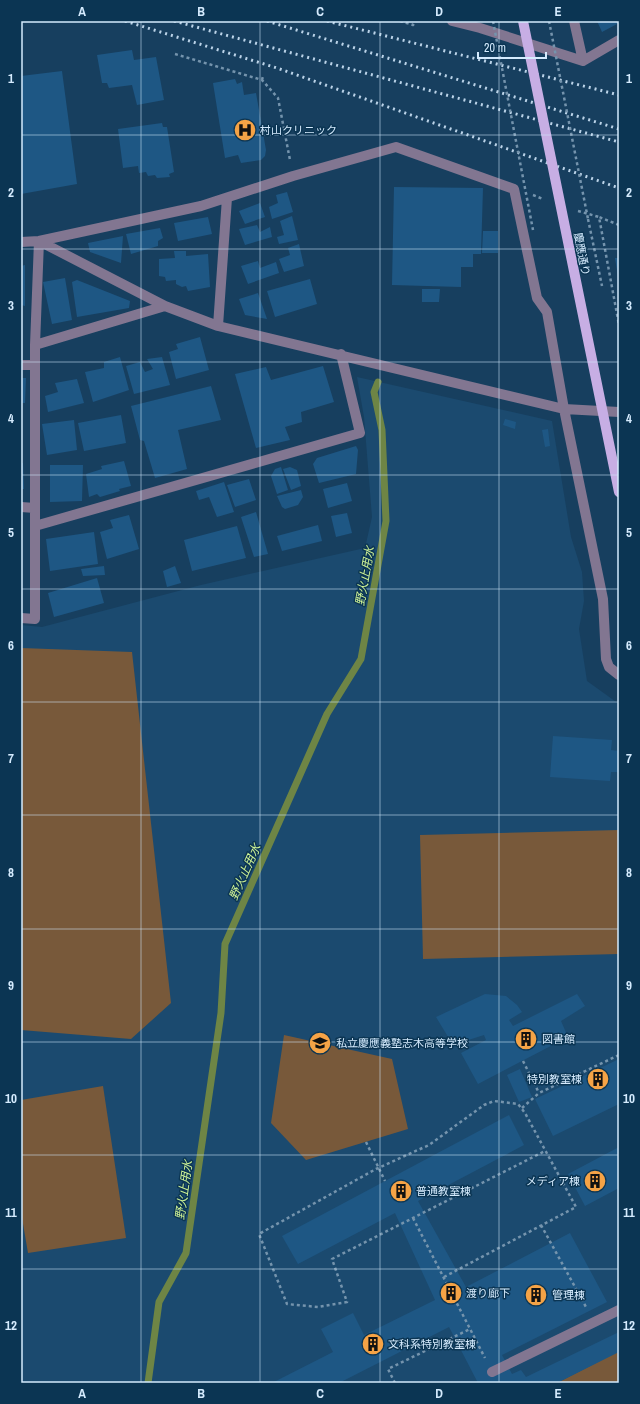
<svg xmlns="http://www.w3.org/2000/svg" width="640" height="1404" viewBox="0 0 640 1404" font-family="'Archivo Narrow','Noto Sans JP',sans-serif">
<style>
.built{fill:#1b4a6f}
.green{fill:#78593a}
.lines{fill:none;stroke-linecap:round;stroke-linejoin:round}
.stream{stroke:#6e8545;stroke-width:7}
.building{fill:#1e5784}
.path{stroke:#7594ad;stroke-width:2.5;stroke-dasharray:3 3;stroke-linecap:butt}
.minor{stroke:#827691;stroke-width:10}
.rail{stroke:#bbd3e8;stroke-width:3;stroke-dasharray:2 4;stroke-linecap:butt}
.path-bridge{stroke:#7594ad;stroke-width:2.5;stroke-dasharray:3 3;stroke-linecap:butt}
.major-bridge{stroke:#c7aee4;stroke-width:10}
.grid{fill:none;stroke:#d5ebfe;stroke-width:1;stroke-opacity:0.55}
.labels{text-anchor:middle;stroke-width:3;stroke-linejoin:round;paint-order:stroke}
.poi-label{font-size:11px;fill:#d5ebfe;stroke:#0b3553;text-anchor:start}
.street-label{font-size:11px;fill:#d5ebfe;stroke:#0b3553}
.water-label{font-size:12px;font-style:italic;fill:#cff396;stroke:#0b3553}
.neatline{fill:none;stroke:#d5ebfe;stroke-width:1.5}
.grid-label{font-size:13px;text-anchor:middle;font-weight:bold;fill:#d5ebfe}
</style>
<rect width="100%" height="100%" fill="#173f5f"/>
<!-- built -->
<path class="built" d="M357 377 552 421 571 537 582 572 584 601 579 629 587 681 619 704V1383H21V625L42 627 201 585 365 548 372 517 364 417Z"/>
<!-- green -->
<path class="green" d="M21 648 132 652 171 1003 131 1039 21 1030Z
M619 830V954L423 959 420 835Z
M284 1035 392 1059 408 1129 306 1160 271 1123Z
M103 1086 126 1238 28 1253 21 1212V1100Z
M619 1351V1383H557Z"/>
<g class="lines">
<!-- stream -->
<path class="stream" d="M148 1383 159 1302 186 1253 221 1013 225 944 327 714 361 659 386 521 382 430 374 392 378 382"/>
</g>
<!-- building -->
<path class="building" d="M597 21H619V23L602 32Z
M132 50 134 60 156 57 164 100 137 105 132 85 109 88 107 83H102L97 55Z
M62 71 77 184 21 194V76Z
M235 79 237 84 242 82 244 95 256 93 266 150 265 156 261 160 241 163 238 155 225 158 213 83Z
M162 123 163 127H167L174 172 169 174 170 177 157 178 155 175 148 176 146 172 139 173 138 166 123 168 118 129Z
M394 187 483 188 481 254H473V267H461V287L392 285Z
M287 192 293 212 272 219 269 207 278 203 276 195Z
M260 203 265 217 245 224 239 211Z
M292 216 298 240 279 244 277 237 284 235 280 221Z
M208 217 212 234 178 241 174 223Z
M257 225 260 232 270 227 272 237 245 245 239 229Z
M160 228 163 238 158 241V246L131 254 126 234Z
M483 231H498V253H482Z
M123 236 121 263 90 252 88 243Z
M299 244 304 266 284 272 279 259 290 255 288 248Z
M174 251H186V256L208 254 210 287 188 291 186 286 182 287 176 284V280L166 281 165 277 159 276V259L175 258Z
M615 258H619V276L618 277Z
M258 261 260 268 276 262 279 273 248 284 241 266Z
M25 265V306L21 305V266Z
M65 278 72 320 52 324 43 282Z
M310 279 317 304 275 317 267 291Z
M77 280 130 301 129 308 77 317 72 282Z
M422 289H440L439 302H422Z
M258 293 267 319 245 315 239 299Z
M200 337 209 370 176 379 169 352 178 349 176 344Z
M120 357 129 390 93 402 85 372 104 368V362Z
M162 357 170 385 134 394 126 366 140 362 145 372 153 369 147 359Z
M323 366 334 402 301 412 302 422 285 427 290 440 256 448 235 374 266 367 271 380Z
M21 378H26L25 403H21Z
M77 379 84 403 48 412 45 396 58 392 55 383Z
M211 386 221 420 178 430 187 469 155 478 144 441 140 440 131 406Z
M121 415 126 443 84 451 78 423Z
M505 419 516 422 515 429 503 425Z
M74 420 77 450 47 455 42 424Z
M548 429 550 446 545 447 542 430Z
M356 446 358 450 356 474 319 483 313 464 317 458Z
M124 461 131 486 119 489 120 491 100 497 97 494 89 497 86 474 102 469 101 466Z
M21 463H23L24 489H21Z
M50 465H83L82 501 50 502Z
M281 467 288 490 277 494 271 476 275 469Z
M290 467 297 470 301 486 291 490 283 469Z
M249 479 256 500 235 507 227 485Z
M224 482 234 512 217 517 209 497 199 500 196 491Z
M347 483 352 501 328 508 323 489Z
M301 490 303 497 298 505 285 509 282 507 277 496Z
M256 512 268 554 254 557 241 517Z
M347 513 352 533 336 537 331 516Z
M129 515 139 549 107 559 100 532 113 528 110 520Z
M318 525 322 541 282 551 277 536Z
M237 526 246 558 192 571 184 540Z
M94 532 98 564 50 571 46 539Z
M104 566 105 575 83 576 81 569Z
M175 566 181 583 167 587 163 571Z
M97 578 104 603 54 617 48 593Z
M553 736 612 740 611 750 619 751 618 772H611L610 781 550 777Z
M485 994 506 996 517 1005 522 1012 509 1020 513 1026 577 994 585 1006 561 1021 568 1037 478 1084 461 1053 486 1040 484 1035 453 1045 436 1017Z
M619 1059V1104L553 1136 535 1099Z
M520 1069 532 1097 519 1102 507 1075Z
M509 1115 524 1145 418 1201 466 1287 570 1233 607 1302 502 1355 512 1374 521 1370 526 1377 619 1332V1352L557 1383H478L449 1327 339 1383H272L333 1352 321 1329 353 1313 364 1335 435 1300 395 1213 298 1264 282 1236Z
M619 1147V1188L585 1206 568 1174Z"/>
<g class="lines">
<!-- path -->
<path class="path" d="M400 21 413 25 416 21
M175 54 262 80 278 98 290 160
M262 80 263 76
M533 195 543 199
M578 211 599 217
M588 219 602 286
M619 225 599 217 619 325
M523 1061 539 1093
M522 1108 539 1093 619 1055
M366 1142 385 1181
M413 1218 485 1358
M541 1225 586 1307
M444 1277 576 1207 525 1113 518 1104 494 1101 484 1105 429 1145 376 1169 259 1234 287 1304 318 1307 347 1302 332 1259 545 1151
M395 1383 388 1369 470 1329"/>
<!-- minor -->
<path class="minor" d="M452 21 480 28 583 61
M574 21 583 61 619 40
M21 242 39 241 201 206 293 176 396 147 514 189 537 298 547 312 564 409 603 599 606 659 609 667 619 675
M218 326 227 198
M35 345 165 306
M21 365H34
M21 507 35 508
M35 526 360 433 341 354
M21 618 35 619V345L39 241 165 306 218 326 564 409 619 412
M492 1372 619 1310"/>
<!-- rail -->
<path class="rail" d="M125 21 277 68 619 188
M174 21 619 142
M267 21 619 129
M327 21 619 95"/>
<!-- path-bridge -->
<path class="path-bridge" d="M493 21 533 230
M549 21 588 219"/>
<!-- major-bridge -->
<path class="major-bridge" d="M523 21 619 492"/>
</g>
<!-- grid -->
<path class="grid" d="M141 21V1383M260 21V1383M380 21V1383M499 21V1383M21 135H619M21 249H619M21 362H619M21 475H619M21 589H619M21 702H619M21 815H619M21 929H619M21 1042H619M21 1155H619M21 1269H619"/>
<!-- icons -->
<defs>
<g id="hospital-disc" transform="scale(1.15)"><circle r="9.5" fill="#f5a346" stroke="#0b3553"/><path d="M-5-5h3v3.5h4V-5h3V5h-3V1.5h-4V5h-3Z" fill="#111"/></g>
<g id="building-disc" transform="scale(1.15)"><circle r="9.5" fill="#f5a346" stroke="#0b3553"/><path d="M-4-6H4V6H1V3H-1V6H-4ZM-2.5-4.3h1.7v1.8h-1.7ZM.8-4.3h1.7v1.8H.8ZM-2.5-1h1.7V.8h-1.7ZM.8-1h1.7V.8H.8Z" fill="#111"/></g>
<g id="school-disc" transform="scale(1.15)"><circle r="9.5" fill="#f5a346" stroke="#0b3553"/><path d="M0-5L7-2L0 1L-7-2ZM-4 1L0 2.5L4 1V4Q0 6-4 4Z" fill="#111"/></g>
</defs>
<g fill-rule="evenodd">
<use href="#hospital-disc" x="245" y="130"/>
<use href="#building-disc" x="526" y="1039"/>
<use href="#school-disc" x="320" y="1043"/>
<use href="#building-disc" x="598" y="1079"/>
<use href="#building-disc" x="595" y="1181"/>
<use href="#building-disc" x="401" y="1191"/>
<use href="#building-disc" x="451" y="1293"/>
<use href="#building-disc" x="536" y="1295"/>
<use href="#building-disc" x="373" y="1344"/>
</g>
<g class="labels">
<!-- poi labels -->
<g class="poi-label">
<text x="260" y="134">村山クリニック</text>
<text x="542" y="1043">図書館</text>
<text x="336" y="1047">私立慶應義塾志木高等学校</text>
<text x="582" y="1083" text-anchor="end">特別教室棟</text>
<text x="580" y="1185" text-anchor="end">メディア棟</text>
<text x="416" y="1195">普通教室棟</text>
<text x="466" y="1297">渡り廊下</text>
<text x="552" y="1299">管理棟</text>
<text x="388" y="1348">文科系特別教室棟</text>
</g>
<!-- street labels -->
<g class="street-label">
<text transform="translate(582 254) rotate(79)" y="4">慶應通り</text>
</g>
<!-- water labels -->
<g class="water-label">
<text transform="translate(365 576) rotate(-80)" y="4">野火止用水</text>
<text transform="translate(245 872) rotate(-66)" y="4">野火止用水</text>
<text transform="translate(184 1190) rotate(-82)" y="4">野火止用水</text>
</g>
</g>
<!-- border -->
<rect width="640" height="1404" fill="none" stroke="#0b3553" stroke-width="44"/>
<!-- scale -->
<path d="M478 52v6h68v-6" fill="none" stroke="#d5ebfe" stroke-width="2"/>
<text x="484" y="52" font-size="12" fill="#d5ebfe" stroke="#0b3553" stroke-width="3" paint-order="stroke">20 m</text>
<rect x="22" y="22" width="596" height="1360" class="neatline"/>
<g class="grid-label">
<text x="82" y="16">A</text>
<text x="201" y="16">B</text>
<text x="320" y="16">C</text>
<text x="439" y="16">D</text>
<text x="558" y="16">E</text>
<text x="11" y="83">1</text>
<text x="629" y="83">1</text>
<text x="11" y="197">2</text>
<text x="629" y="197">2</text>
<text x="11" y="310">3</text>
<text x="629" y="310">3</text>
<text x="11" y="423">4</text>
<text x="629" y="423">4</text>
<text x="11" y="537">5</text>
<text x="629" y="537">5</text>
<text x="11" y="650">6</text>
<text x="629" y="650">6</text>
<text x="11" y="763">7</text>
<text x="629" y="763">7</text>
<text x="11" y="877">8</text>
<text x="629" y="877">8</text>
<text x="11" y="990">9</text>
<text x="629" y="990">9</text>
<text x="11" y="1103">10</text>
<text x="629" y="1103">10</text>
<text x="11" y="1217">11</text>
<text x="629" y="1217">11</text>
<text x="11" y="1330">12</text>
<text x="629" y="1330">12</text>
<text x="82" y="1398">A</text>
<text x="201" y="1398">B</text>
<text x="320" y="1398">C</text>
<text x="439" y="1398">D</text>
<text x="558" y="1398">E</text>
</g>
</svg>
